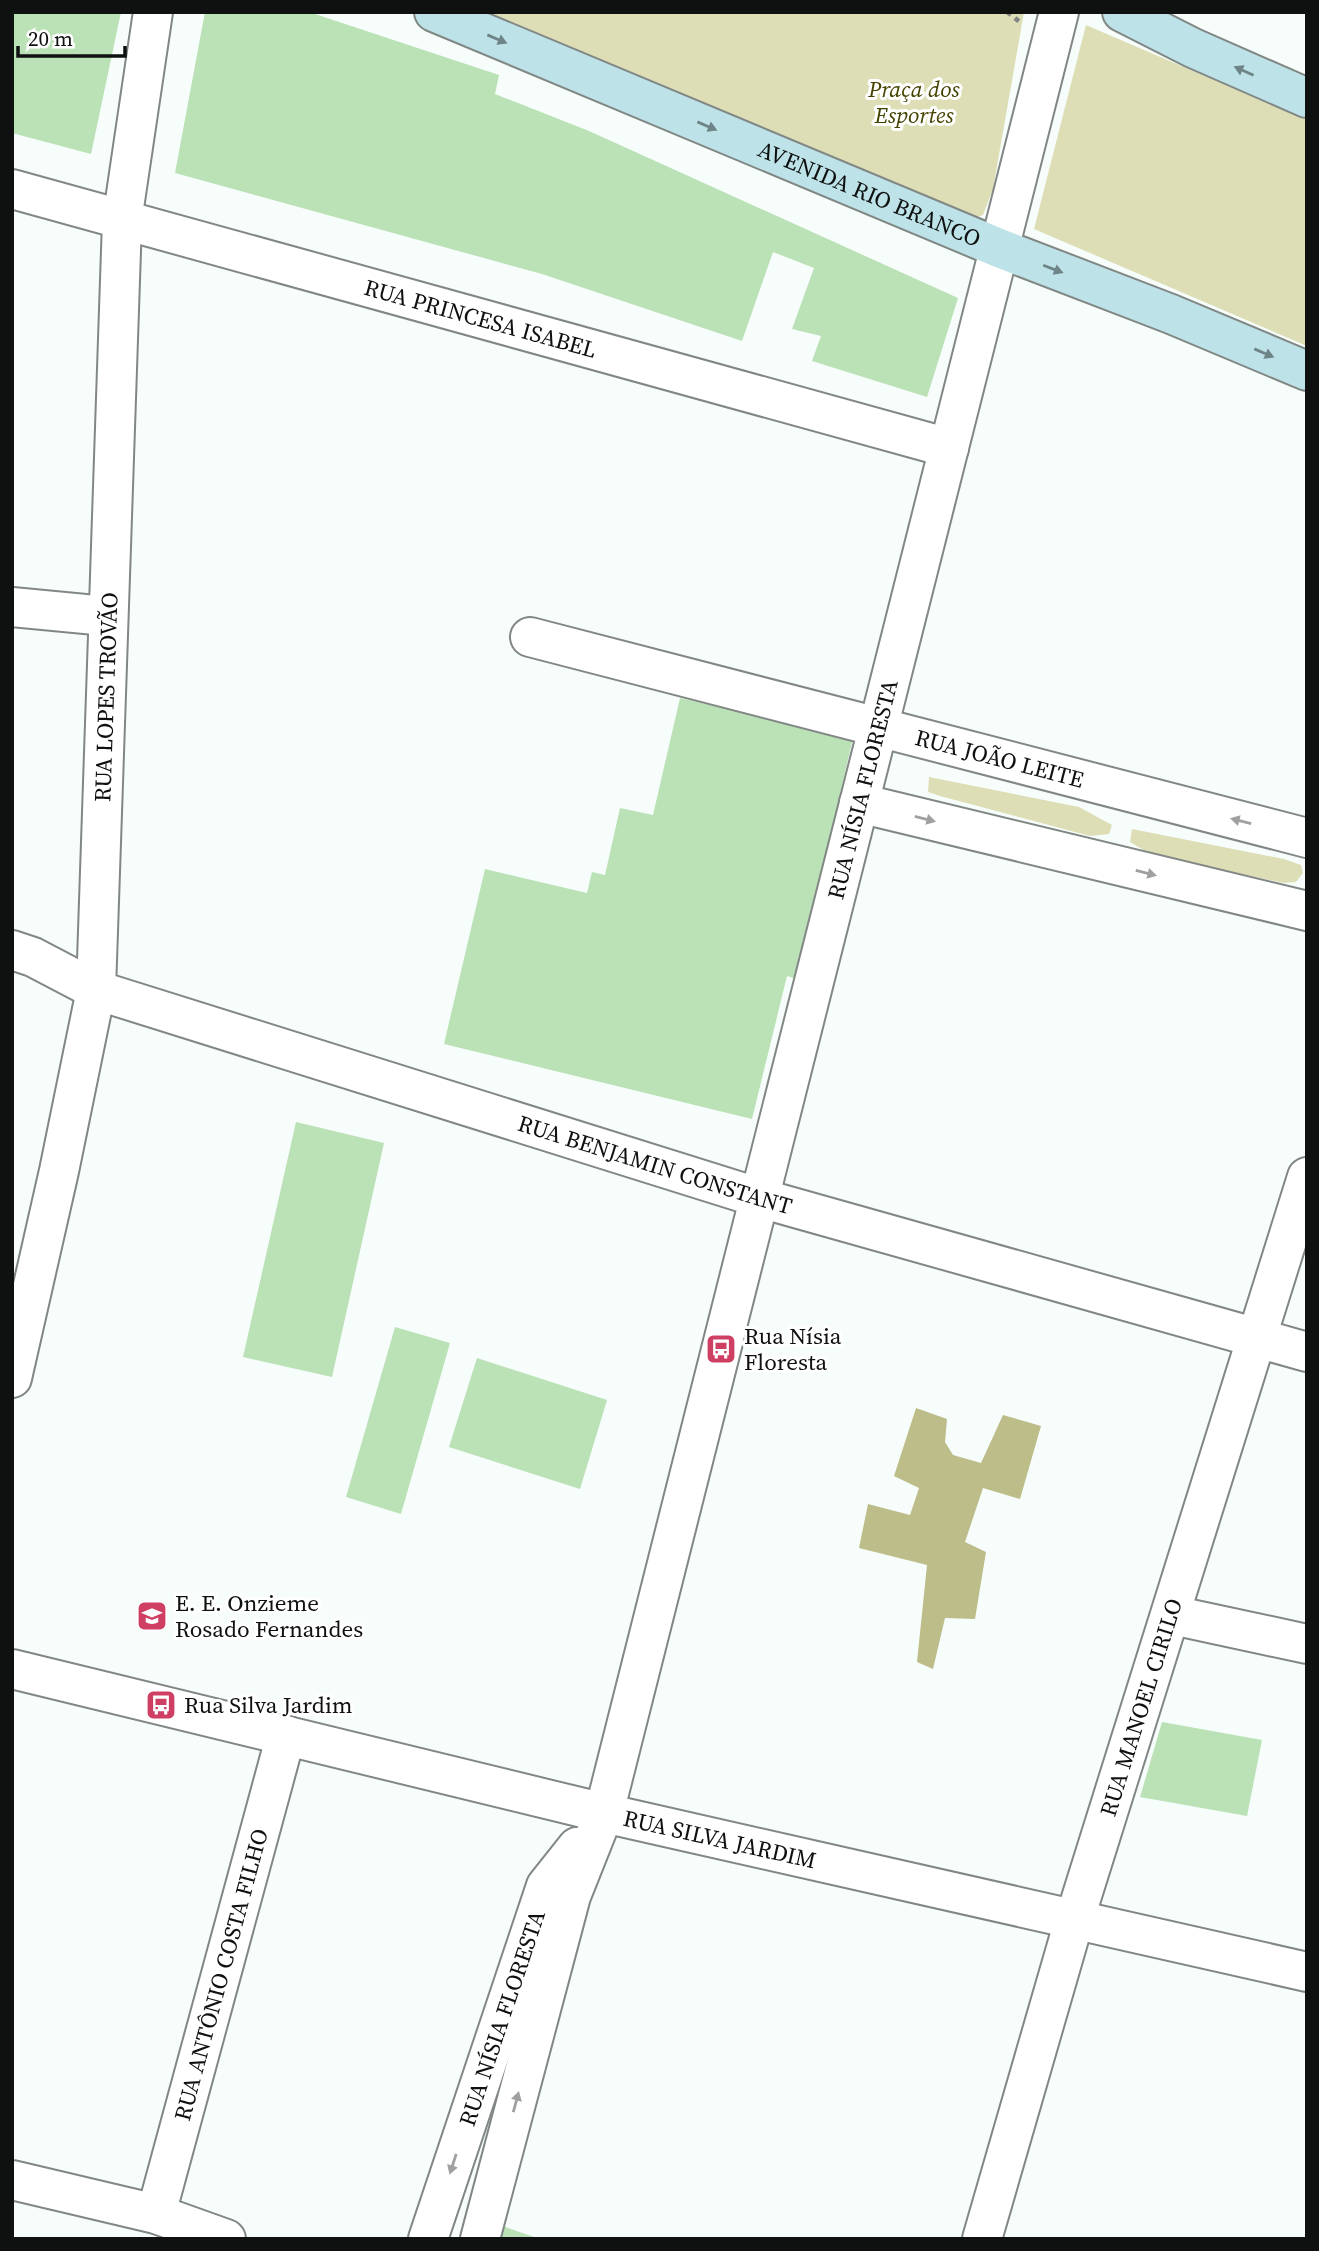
<svg xmlns="http://www.w3.org/2000/svg" width="1319" height="2251" viewBox="0 0 1319 2251" font-family="'Source Serif 4',serif">
<style>
.green{fill:#dddeb5}
.forest{fill:#bcbd88}
.building{fill:#bbe1b6}
.lines{fill:none;stroke-linecap:round;stroke-linejoin:round}
.street-casing{stroke:#818785;stroke-width:42}
.secondary-casing{stroke:#818785;stroke-width:42}
.path{stroke:#818684;stroke-width:4.5;stroke-dasharray:5 5;stroke-linecap:butt}
.street{stroke:#fff;stroke-width:38}
.secondary{stroke:#bde2e7;stroke-width:38}
.oneway{fill:#6e8486}
.oneway2{fill:#9fa09f}
.labels{text-anchor:middle;stroke-width:6;stroke-linejoin:round;paint-order:stroke}
.park-label{font-size:23px;font-style:italic;fill:#444300;stroke:#fff}
.street-label{font-size:23px;fill:#0e1110;stroke:#fff}
.poi-label{font-size:23px;fill:#0e1110;stroke:#fff;text-anchor:start}
</style>
<rect width="100%" height="100%" fill="#f6fdfb"/>
<!-- green -->
<path class="green" d="M466 12H1024L993 189 983 215 966 221Z
M1086 25 1307 120V346L1034 229Z
M929 777 1079 807 1112 825 1109 834 1090 836 940 796 928 792Z
M1132 829 1284 859 1301 865 1303 873 1296 882 1284 883 1152 855 1130 842Z"/>
<!-- forest -->
<path class="forest" d="M916 1408 947 1419 945 1442 953 1455 981 1463 1003 1415 1041 1426 1020 1499 983 1488 965 1542 986 1552 975 1619 945 1618 933 1669 917 1662 927 1565 859 1548 868 1504 910 1515 919 1488 894 1476Z"/>
<!-- building -->
<path class="building" d="M12 12H121L91 154 12 133Z
M205 12H309L499 75 495 94 589 131 958 298 927 397 812 361 821 336 792 329 814 268 773 252 742 341 542 274 175 173Z
M680 698 853 738 797 979 787 976 752 1119 444 1044 485 869 587 893 592 872 605 875 620 808 653 815Z
M296 1122 384 1143 332 1377 243 1357Z
M395 1327 450 1343 401 1514 346 1497Z
M477 1358 607 1400 580 1489 449 1447Z
M1162 1722 1262 1740 1247 1816 1140 1797Z
M494 2223 537 2238V2239H488Z"/>
<g class="lines">
<!-- street casing -->
<g class="street-casing">
<g id="street">
<path id="s1" d="M12 189 949 448"/>
<path d="M12 607 106 616"/>
<path id="s2" d="M530 637 1307 838"/>
<path d="M859 803 1307 911"/>
<path id="s3" d="M12 950 33 957 96 990 760 1198 1307 1352"/>
<path id="s4" d="M12 1378 59 1171 96 990 122 221 153 12"/>
<path d="M1172 1615 1307 1644"/>
<path id="s5" d="M12 1669 604 1813 1307 1972"/>
<path d="M12 2180 156 2214 226 2239"/>
<path id="s6" d="M156 2214 286 1735"/>
<path id="s7" d="M428 2239 546 1886 577 1847"/>
<path id="s8" d="M480 2239 571 1896 604 1813 1059 12"/>
<path id="s9" d="M982 2239 1074 1921 1307 1177"/>
</g>
</g>
<!-- secondary casing -->
<g class="secondary-casing">
<g id="secondary">
<path id="s10" d="M434 12 999 248 1171 314 1307 371"/>
<path d="M1122 12 1193 48 1307 98"/>
</g>
</g>
<!-- path -->
<path class="path" d="M1007 12 1020 22"/>
<!-- street -->
<use href="#street" class="street"/>
<!-- secondary -->
<use href="#secondary" class="secondary"/>
</g>
<!-- one-way arrows -->
<defs><path id="oneway-solid" d="M-6-.8H1V-3.2L6.5 0L1 3.2V.8H-6Z" transform="scale(1.75)"/></defs>
<g class="oneway">
<use href="#oneway-solid" transform="translate(497 39) rotate(23)"/>
<use href="#oneway-solid" transform="translate(1244 71) rotate(-156)"/>
<use href="#oneway-solid" transform="translate(707 126) rotate(23)"/>
<use href="#oneway-solid" transform="translate(1053 269) rotate(21)"/>
<use href="#oneway-solid" transform="translate(1264 353) rotate(23)"/>
</g>
<g class="oneway2">
<use href="#oneway-solid" transform="translate(925 819) rotate(14)"/>
<use href="#oneway-solid" transform="translate(1241 821) rotate(-166)"/>
<use href="#oneway-solid" transform="translate(1146 873) rotate(14)"/>
<use href="#oneway-solid" transform="translate(516 2102) rotate(-75)"/>
<use href="#oneway-solid" transform="translate(453 2164) rotate(108)"/>
</g>
<!-- icons -->
<defs>
<g id="bus-square" transform="scale(1.575)"><rect x="-9" y="-9" width="18" height="18" rx="4" fill="#cf3f63" stroke="#fff"/><path d="M-5-6H5V4H4V6H2V4H-2V6H-4V4H-5ZM-3.5-4V0h7V-4ZM-3.5 1.2v1.5H-2V1.2ZM2 1.2v1.5H3.5V1.2Z" fill="#fff"/></g>
<g id="school-square" transform="scale(1.575)"><rect x="-9" y="-9" width="18" height="18" rx="4" fill="#cf3f63" stroke="#fff"/><path d="M0-5L7-2L0 1L-7-2ZM-4 1L0 2.5L4 1V4Q0 6-4 4Z" fill="#fff"/></g>
</defs>
<g fill-rule="evenodd">
<use href="#bus-square" x="721" y="1349"/>
<use href="#school-square" x="152" y="1616"/>
<use href="#bus-square" x="161" y="1705"/>
</g>
<g class="labels">
<!-- park labels -->
<g class="park-label">
<text x="914" y="97">Praça dos<tspan x="914" dy="26">Esportes</tspan></text>
</g>
<!-- street labels -->
<g class="street-label">
<text dy="8" stroke="none"><textPath href="#s10" startOffset="472">AVENIDA RIO BRANCO</textPath></text>
<text dy="8" stroke="none"><textPath href="#s1" startOffset="486">RUA PRINCESA ISABEL</textPath></text>
<text dy="8" stroke="none"><textPath href="#s4" startOffset="690">RUA LOPES TROVÃO</textPath></text>
<text dy="8" stroke="none"><textPath href="#s2" startOffset="485">RUA JOÃO LEITE</textPath></text>
<text dy="8" stroke="none"><textPath href="#s8" startOffset="1500">RUA NÍSIA FLORESTA</textPath></text>
<text dy="8" stroke="none"><textPath href="#s3" startOffset="679">RUA BENJAMIN CONSTANT</textPath></text>
<text dy="8" stroke="none"><textPath href="#s9" startOffset="555">RUA MANOEL CIRILO</textPath></text>
<text dy="8" stroke="none"><textPath href="#s5" startOffset="728">RUA SILVA JARDIM</textPath></text>
<text dy="8" stroke="none"><textPath href="#s6" startOffset="248">RUA ANTÔNIO COSTA FILHO</textPath></text>
<text dy="8" stroke="none"><textPath href="#s7" startOffset="233">RUA NÍSIA FLORESTA</textPath></text>
</g>
<!-- poi labels -->
<g class="poi-label">
<text x="744" y="1344">Rua Nísia<tspan x="744" dy="26">Floresta</tspan></text>
<text x="175" y="1611">E. E. Onzieme<tspan x="175" dy="26">Rosado Fernandes</tspan></text>
<text x="184" y="1713">Rua Silva Jardim</text>
</g>
</g>
<!-- border -->
<rect width="1319" height="2251" fill="none" stroke="#0e1110" stroke-width="28"/>
<!-- scale -->
<path d="M18 46v10h107v-10" fill="none" stroke="#0e1110" stroke-width="3.5"/>
<text x="28" y="46" font-size="21" fill="#0e1110" stroke="#ffffff" stroke-width="5" paint-order="stroke">20 m</text>
</svg>
